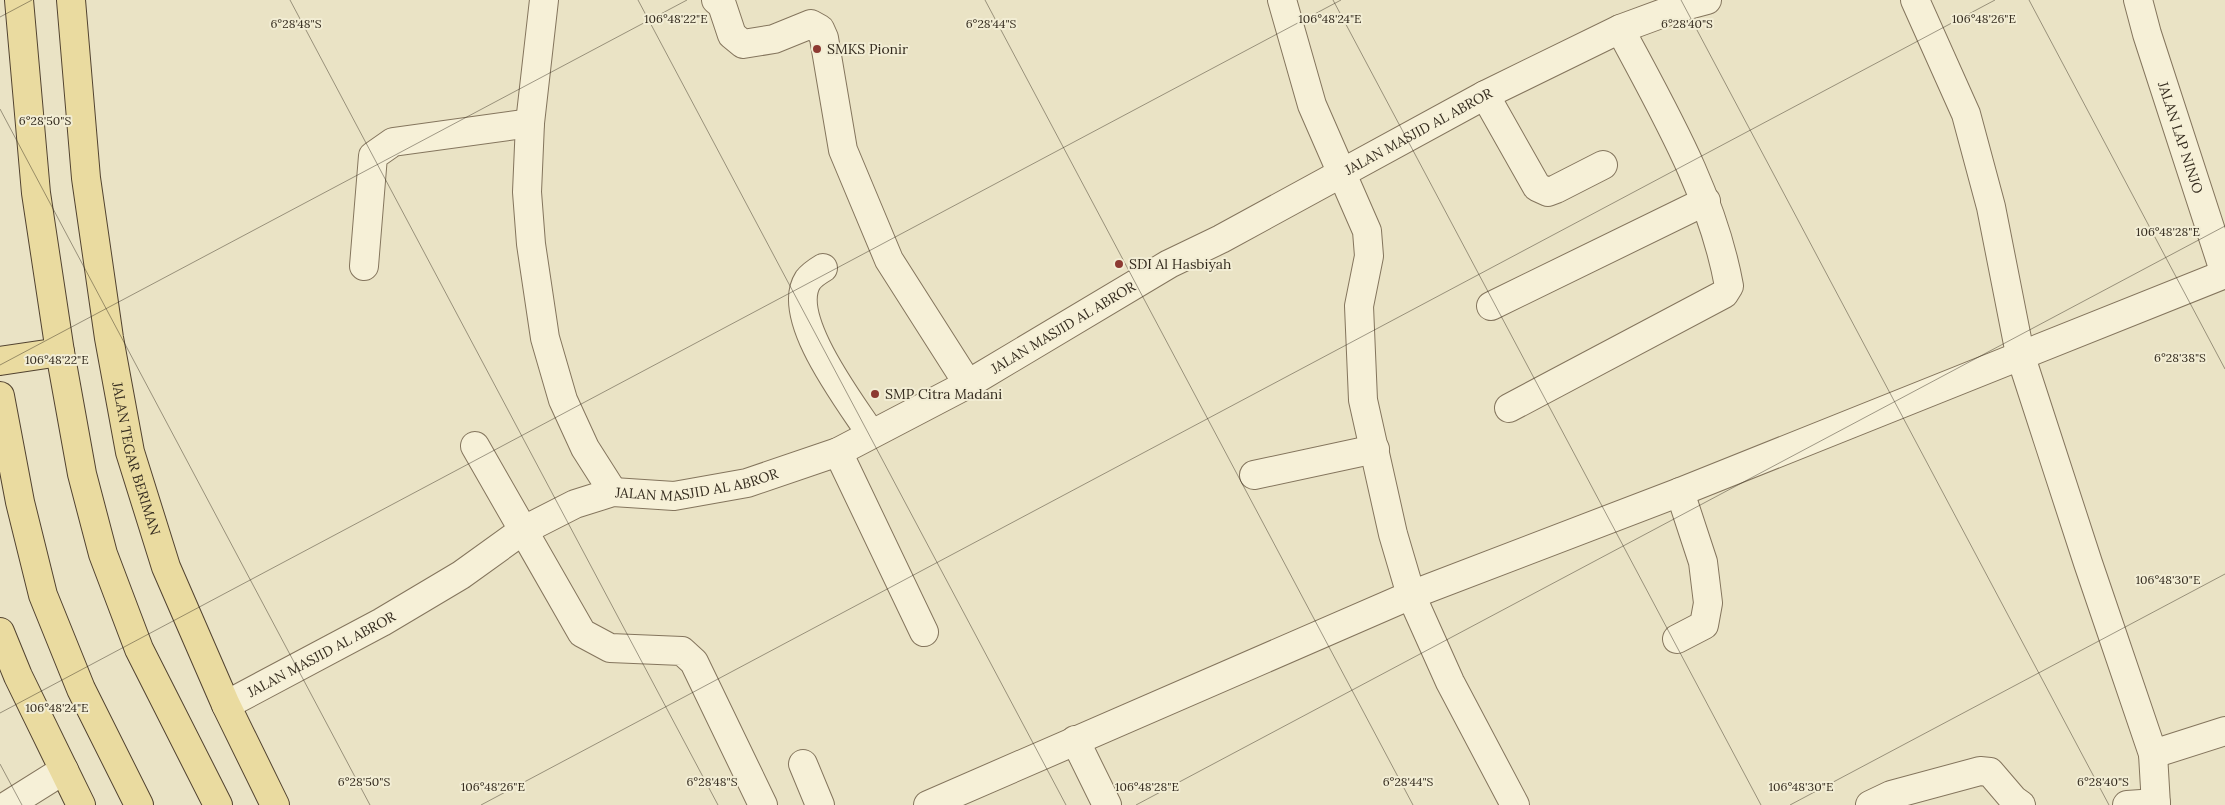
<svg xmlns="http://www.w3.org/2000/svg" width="2225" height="805" viewBox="0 0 2225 805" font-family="Lora,serif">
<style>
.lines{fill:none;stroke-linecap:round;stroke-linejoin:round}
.minor-casing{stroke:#84755d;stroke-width:30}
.major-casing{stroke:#524330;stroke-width:30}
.minor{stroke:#f6f0d7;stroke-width:28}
.major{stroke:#eadba0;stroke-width:28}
.ticks{fill:none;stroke:#352c1f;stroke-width:1;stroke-opacity:0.45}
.poi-dot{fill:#8d3a32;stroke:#f2edd4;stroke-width:2}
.labels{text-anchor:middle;stroke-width:4;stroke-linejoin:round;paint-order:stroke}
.poi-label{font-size:14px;fill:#352c1f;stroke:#f2edd4;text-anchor:start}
.street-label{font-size:14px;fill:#352c1f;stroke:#f2edd4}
.ticks-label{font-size:12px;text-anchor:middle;fill:#352c1f;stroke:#f2edd4;stroke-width:4;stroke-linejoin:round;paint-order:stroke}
</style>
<rect width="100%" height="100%" fill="#eae3c5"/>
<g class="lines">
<!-- minor casing -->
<g class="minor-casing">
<g id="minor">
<path d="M544 0 530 123 527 192 531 244 545 338 563 400 585 448 613 492"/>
<path d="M716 0 722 5 732 35 743 44 774 39 811 24 820 29 824 38 843 150 889 260 968 384"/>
<path d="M1282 0 1312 105 1367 231 1369 256 1359 306 1363 400 1393 534 1411 595 1450 682 1515 805"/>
<path d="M1915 0 1966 114 1991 207 2020 354 2088 563 2153 754 2156 805"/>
<path id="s1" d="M2138 0 2147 34 2225 274"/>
<path d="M1485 95 1537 187 1548 192 1556 189 1603 165"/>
<path d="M364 266 373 156 393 142 530 123"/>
<path d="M823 268C818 271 811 276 808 280 784 317 851 403 871 434"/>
<path d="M1491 306 1706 201"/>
<path d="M1509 408 1724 294 1729 286C1712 193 1664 112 1620 29"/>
<path d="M475 446 582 633 610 648 682 651 694 662 763 805"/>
<path d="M838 452 924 632"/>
<path d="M1254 475 1375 449"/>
<path d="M1677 639 1704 625 1708 603 1703 562 1680 492"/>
<path id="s2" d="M226 705 382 622 461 575 522 531 575 504 613 492 674 496 747 483 838 452 968 384 1169 264 1221 239 1485 95 1620 29 1677 8 1707 0"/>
<path d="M1075 740 1107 805"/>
<path d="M2153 754 2225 731"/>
<path d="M803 764 820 805"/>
<path d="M8 805 64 770"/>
<path d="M928 805 1411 595 1680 492 2225 274"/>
<path d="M1870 805 1891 795 1980 771 1990 772 2014 800 2021 805"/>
<path d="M2127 805 2156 803"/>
</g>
</g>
<!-- major casing -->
<g class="major-casing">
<g id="major">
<path d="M19 0 36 193 60 352 82 474 103 554 139 649 218 805"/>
<path id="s3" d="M71 0 86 178 109 338 130 452 166 567 226 705 275 805"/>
<path d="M0 361 60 352"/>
<path d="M0 396 20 502 43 595 81 689 139 805"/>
<path d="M0 632 18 676 81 805"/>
</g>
</g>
<!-- minor -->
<use href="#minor" class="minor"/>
<!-- major -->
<use href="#major" class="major"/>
</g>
<!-- ticks -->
<path class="ticks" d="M290 0 718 805M638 0 1066 805M985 0 1413 805M1333 0 1761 805M1681 0 2109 805M2029 0 2225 369M0 17 32 0M0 109 370 805M0 365 687 0M0 713 1341 0M0 764 22 805M481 805 1995 0M1136 805 2225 226M1790 805 2225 574"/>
<!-- markers -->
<g class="poi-dot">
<circle cx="817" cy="49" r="5"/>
<circle cx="1119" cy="264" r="5"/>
<circle cx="875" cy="394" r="5"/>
</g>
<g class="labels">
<!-- poi labels -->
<g class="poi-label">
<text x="827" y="54">SMKS Pionir</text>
<text x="1129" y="269">SDI Al Hasbiyah</text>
<text x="885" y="399">SMP Citra Madani</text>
</g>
<!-- street labels -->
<g class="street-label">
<text dy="5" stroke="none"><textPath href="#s2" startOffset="1338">JALAN MASJID AL ABROR</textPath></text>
<text dy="5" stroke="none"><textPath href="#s1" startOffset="144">JALAN LAP NINJO</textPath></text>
<text dy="5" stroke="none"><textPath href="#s2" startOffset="932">JALAN MASJID AL ABROR</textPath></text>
<text dy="5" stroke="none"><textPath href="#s3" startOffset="464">JALAN TEGAR BERIMAN</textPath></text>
<text dy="5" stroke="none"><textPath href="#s2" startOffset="528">JALAN MASJID AL ABROR</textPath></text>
<text dy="5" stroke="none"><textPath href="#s2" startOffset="108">JALAN MASJID AL ABROR</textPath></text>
</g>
</g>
<g class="ticks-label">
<text x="676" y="23">106°48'22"E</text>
<text x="1330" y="23">106°48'24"E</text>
<text x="1984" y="23">106°48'26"E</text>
<text x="296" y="28">6°28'48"S</text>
<text x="991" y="28">6°28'44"S</text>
<text x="1687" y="28">6°28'40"S</text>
<text x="45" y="125">6°28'50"S</text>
<text x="2168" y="236">106°48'28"E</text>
<text x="2180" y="362">6°28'38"S</text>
<text x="57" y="364">106°48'22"E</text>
<text x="2168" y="584">106°48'30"E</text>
<text x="57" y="712">106°48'24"E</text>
<text x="364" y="786">6°28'50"S</text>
<text x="712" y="786">6°28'48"S</text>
<text x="1408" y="786">6°28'44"S</text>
<text x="2103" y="786">6°28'40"S</text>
<text x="493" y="791">106°48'26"E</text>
<text x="1147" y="791">106°48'28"E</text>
<text x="1801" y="791">106°48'30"E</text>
</g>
</svg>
